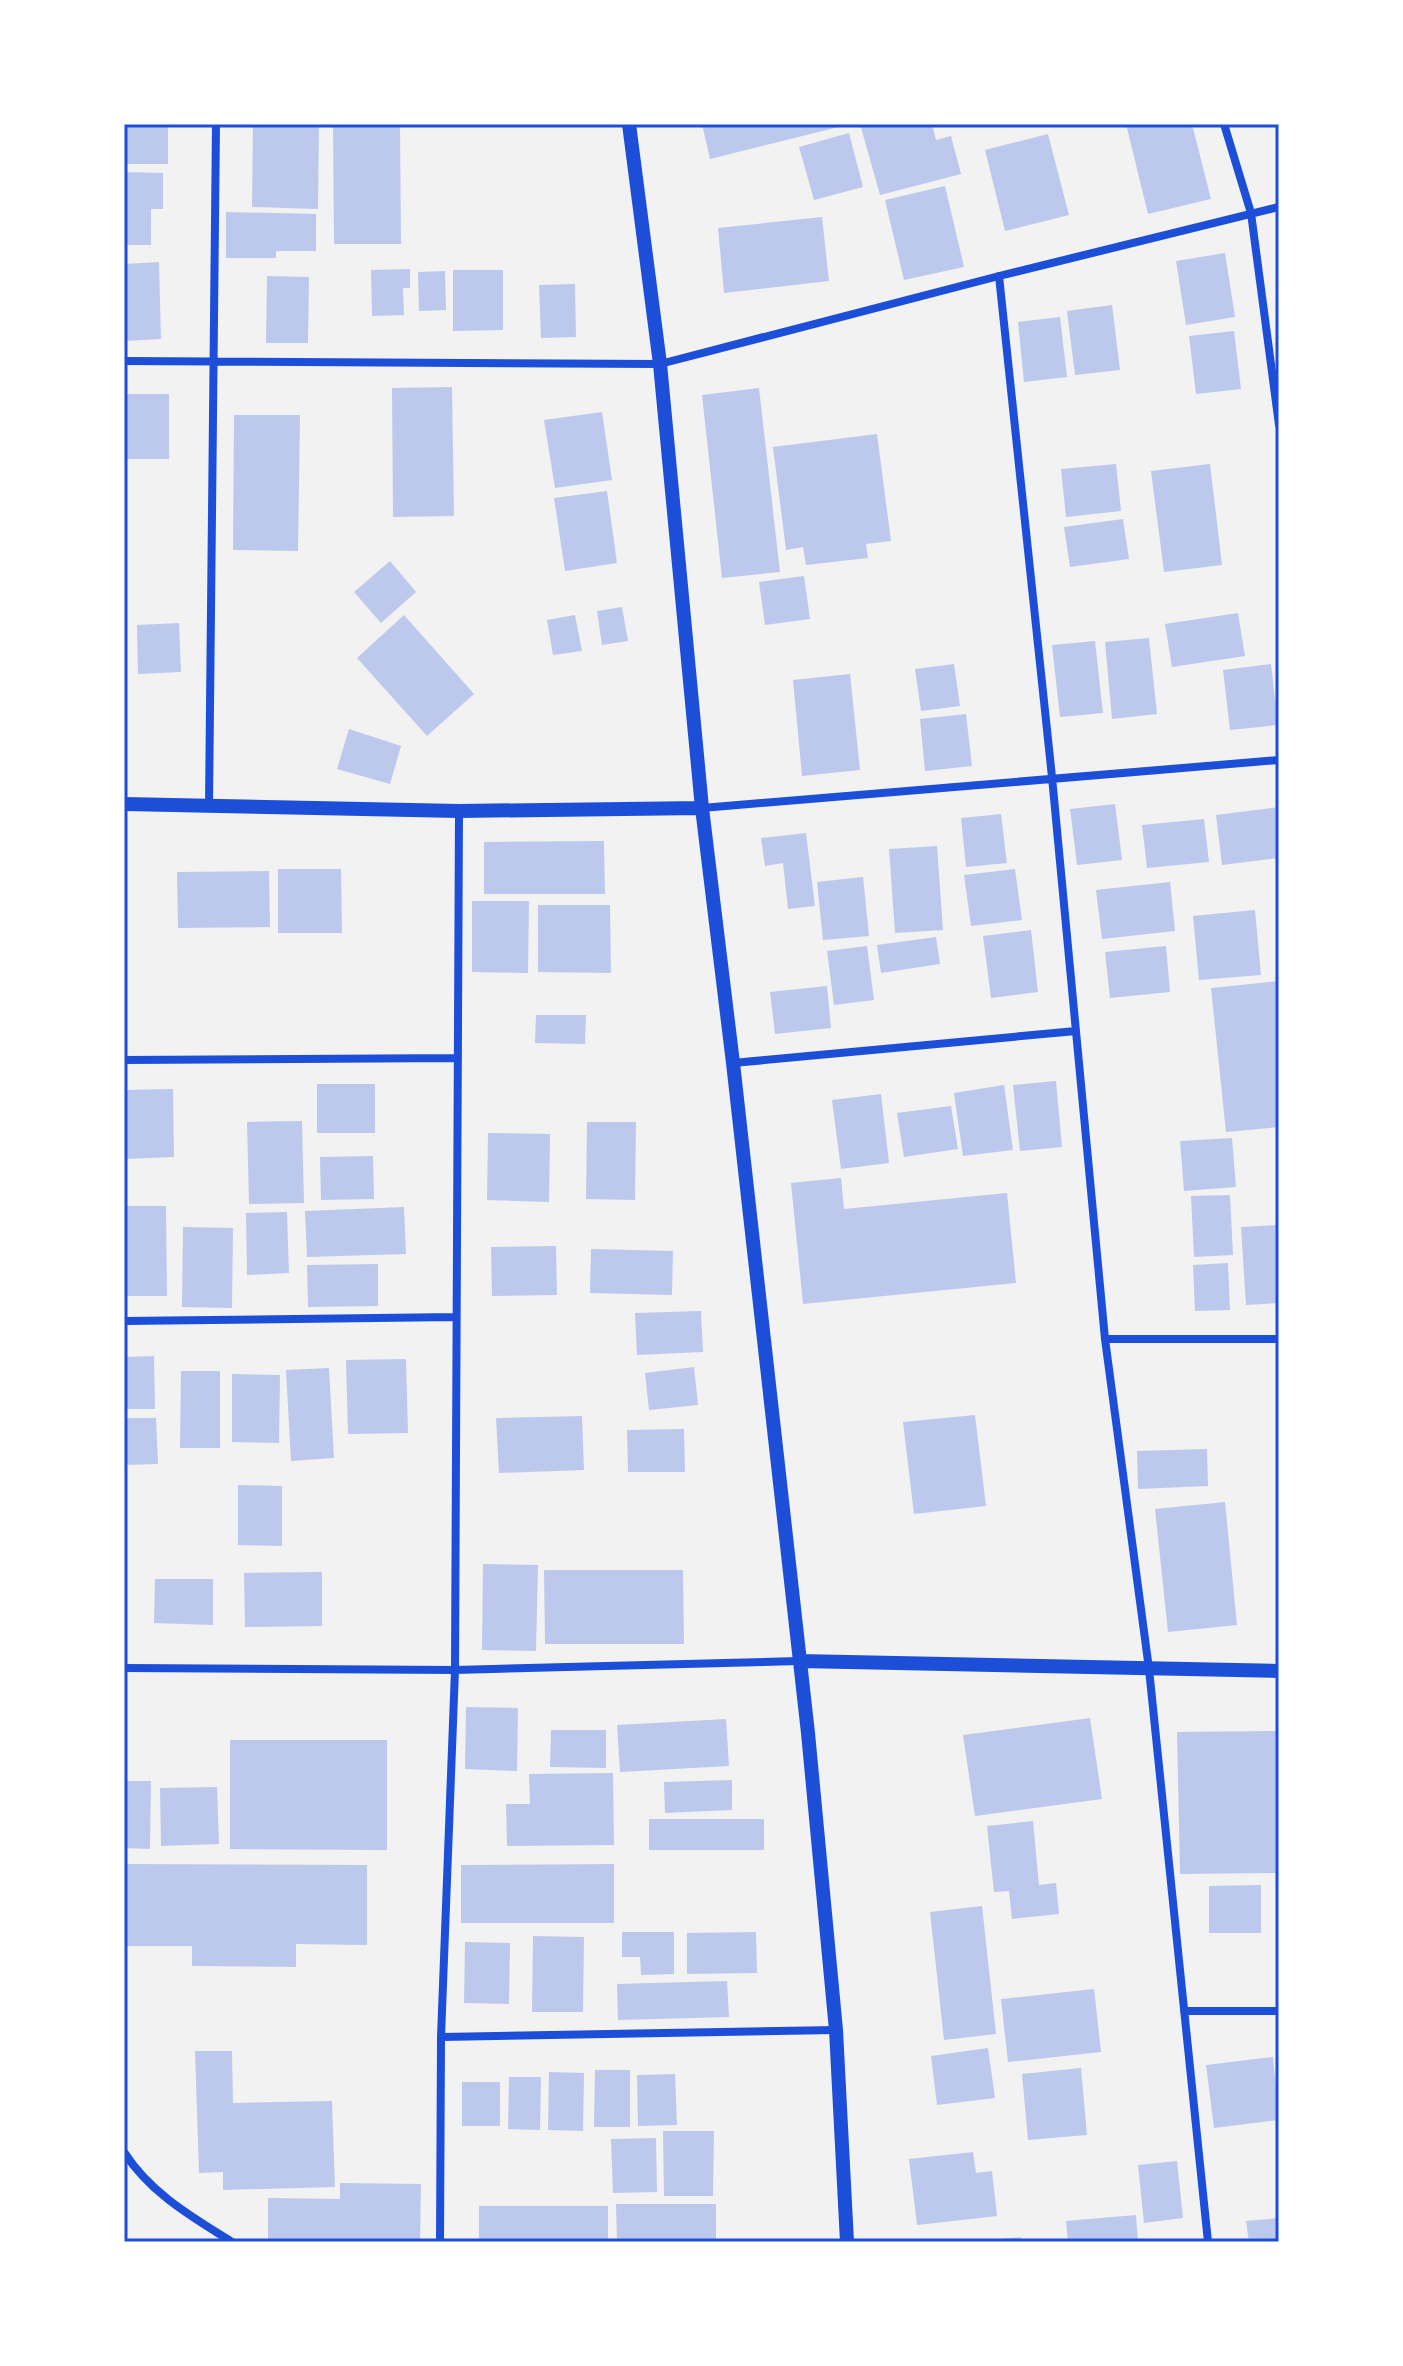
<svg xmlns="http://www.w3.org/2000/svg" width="1403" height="2366" viewBox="0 0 1403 2366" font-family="'Playfair Display',serif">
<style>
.building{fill:#bdc9ec}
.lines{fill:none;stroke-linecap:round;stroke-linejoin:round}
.minor{stroke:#1d4ed8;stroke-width:8}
.tertiary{stroke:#1d4ed8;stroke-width:14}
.neatline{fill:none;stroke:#1d4ed8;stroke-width:3}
</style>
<rect width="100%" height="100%" fill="#f2f2f2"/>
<!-- building -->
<path class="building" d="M124 124H168V164H124Z
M253 124H319L318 209 252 207Z
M333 124H400L401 244H334Z
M702 124H847V125L710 159Z
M860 124H932L936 140 951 136 961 174 880 195Z
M1126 124H1192L1211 199 1148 214Z
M849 133 863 187 814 200 799 147Z
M1048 134 1069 215 1005 231 985 150Z
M124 172 163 173V209H151V245H124Z
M945 186 964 267 904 280 885 200Z
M226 212 316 214V251H276V258H226Z
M822 217 829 281 724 293 718 228Z
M1225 253 1235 317 1186 325 1176 261Z
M159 262 161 339 124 341V264Z
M410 269V288H403L404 315 372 316 371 270Z
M453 270H503V330L453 331Z
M445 271 446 310 419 311 418 272Z
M267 276 309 277 308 343H266Z
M575 284 576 337 541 338 539 285Z
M1112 305 1120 370 1075 375 1067 311Z
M1060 317 1067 377 1024 382 1018 322Z
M1234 331 1241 389 1196 394 1189 336Z
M452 387 454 516 393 517 392 388Z
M759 388 780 572 722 578 702 395Z
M124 394H169V459H124Z
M602 412 612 480 555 488 544 420Z
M234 415H300L298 551 233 550Z
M877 434 891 541 866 544 868 558 806 565 803 547 786 550 773 447Z
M1116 464 1121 511 1066 517 1061 469Z
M1210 464 1222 565 1164 572 1151 471Z
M607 491 617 563 565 571 554 498Z
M1123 519 1129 559 1070 567 1064 527Z
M390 561 416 592 381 623 354 592Z
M804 576 810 619 765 625 759 582Z
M622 607 628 641 602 645 597 611Z
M1238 613 1245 656 1172 667 1165 624Z
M404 615 474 694 427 736 357 658Z
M575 615 582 651 553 655 547 620Z
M179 623 181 672 138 674 137 625Z
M124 626H127V681H124Z
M1149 638 1157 714 1112 719 1105 642Z
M1095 641 1103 713 1060 717 1052 645Z
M954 664 960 706 921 711 915 669Z
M1271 664 1278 725 1230 730 1223 670Z
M850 674 860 770 802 776 793 680Z
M966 714 972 766 925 771 920 719Z
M349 729 401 746 390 784 337 769Z
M1115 804 1122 860 1077 865 1070 809Z
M1279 807V858L1222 865 1216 815Z
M1001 814 1007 863 966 867 961 818Z
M1204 819 1209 862 1147 868 1142 825Z
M806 833 815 906 788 909 783 863 765 866 761 838Z
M604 841 605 894H484V842Z
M937 846 943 930 895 933 889 849Z
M278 869H341L342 933H278Z
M1015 869 1022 920 971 926 964 875Z
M269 871 270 927 178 928 177 872Z
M863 877 869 936 823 940 817 882Z
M1170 882 1175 931 1102 939 1096 890Z
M472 901H529L528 973 472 972Z
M538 905H610L611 973 538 972Z
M1255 910 1261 975 1199 980 1193 916Z
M1031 930 1038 992 991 998 983 936Z
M936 937 940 964 881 973 877 945Z
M867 946 874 1000 834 1005 827 951Z
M1166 946 1170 992 1110 998 1105 952Z
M1279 981V1127L1226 1132 1211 988Z
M827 986 831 1028 775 1034 770 992Z
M536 1015H586L585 1044 535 1043Z
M1056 1081 1062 1147 1020 1151 1013 1085Z
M317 1084H375V1133H317Z
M1004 1085 1013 1150 963 1156 954 1093Z
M173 1089 174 1157 124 1159V1090Z
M881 1094 889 1163 841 1169 832 1100Z
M951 1106 958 1149 904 1157 897 1113Z
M302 1121 304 1203 249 1204 247 1122Z
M587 1122H636L635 1200 586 1199Z
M488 1133 550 1134 549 1202 487 1200Z
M1232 1138 1236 1187 1184 1191 1180 1141Z
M373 1156 374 1199 321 1200 320 1157Z
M841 1178 844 1209 1007 1193 1016 1283 803 1304 791 1183Z
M1230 1195 1233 1255 1194 1257 1191 1196Z
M124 1206H166L167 1296H124Z
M404 1207 406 1254 307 1257 305 1211Z
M287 1212 289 1273 247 1275 246 1213Z
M1279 1225V1303L1246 1305 1241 1227Z
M183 1227 233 1228 232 1308 182 1307Z
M556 1246 557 1295 492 1296 491 1247Z
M591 1249 673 1251 672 1295 590 1293Z
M1228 1263 1230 1310 1195 1311 1193 1265Z
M378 1264V1306L308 1307 307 1265Z
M701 1311 703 1352 637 1355 635 1313Z
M154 1356 155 1409H124V1357Z
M406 1359 408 1433 348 1434 346 1360Z
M694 1367 698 1405 649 1410 645 1373Z
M329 1368 334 1458 291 1461 286 1370Z
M181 1371H220V1448H180Z
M232 1374 280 1375 279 1443 232 1442Z
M975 1415 986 1506 914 1514 903 1422Z
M582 1416 584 1470 499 1473 496 1418Z
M124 1418H156L158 1464 124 1465Z
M684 1429 685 1472H628L627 1430Z
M1207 1449 1208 1486 1138 1489 1137 1451Z
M238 1485 282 1486V1546L238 1545Z
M1225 1502 1237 1625 1168 1632 1155 1509Z
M483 1564 538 1565 536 1651 482 1650Z
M544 1570H683L684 1644H545Z
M322 1572V1626L245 1627 244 1573Z
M155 1579H213V1625L154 1623Z
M466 1707 518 1708 517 1771 465 1769Z
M1090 1718 1102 1799 975 1816 963 1735Z
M726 1719 729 1766 620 1772 617 1725Z
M551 1730H606V1768L550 1767Z
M1279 1731V1873L1180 1874 1177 1732Z
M230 1740H387V1850L230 1849Z
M613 1773 614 1845 507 1846 506 1804H530L529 1774Z
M732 1780V1810L665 1813 664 1782Z
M124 1781H151L150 1849 124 1848Z
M217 1787 219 1844 161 1846 160 1788Z
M649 1819H764V1850H649Z
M1033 1821 1039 1885 1056 1883 1059 1914 1012 1919 1009 1891 994 1892 987 1826Z
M124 1864 367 1865V1945L296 1944V1967L192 1966V1946H124Z
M614 1864V1923H461V1865Z
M1261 1885V1933H1209V1886Z
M982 1906 996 2034 944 2040 930 1912Z
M622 1932H674V1974L641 1975 640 1957H622Z
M756 1932 757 1973 687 1974V1933Z
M533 1936 584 1937 583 2012H532Z
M465 1942 510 1943 509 2004 464 2003Z
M727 1981 729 2017 618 2020 617 1984Z
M1094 1989 1101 2052 1008 2062 1001 1999Z
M988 2048 995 2098 937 2105 931 2056Z
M195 2051H232L233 2103 332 2101 335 2187 223 2190V2172L199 2173Z
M1273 2057 1279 2120 1214 2128 1206 2065Z
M1081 2068 1087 2135 1028 2140 1022 2074Z
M595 2070H630V2127H594Z
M549 2072 584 2073 583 2131 548 2130Z
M675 2074 677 2125 638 2126 637 2075Z
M509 2077H541L540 2130 508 2129Z
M462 2082H500V2126H462Z
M663 2131H714L713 2196H664Z
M656 2138 657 2192 613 2193 611 2139Z
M973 2152 976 2173 992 2171 997 2216 917 2225 909 2159Z
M1177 2161 1183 2218 1144 2223 1138 2165Z
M340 2183 421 2184 420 2242H268V2198L340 2199Z
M616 2204H716V2242H617Z
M479 2206H608V2242H479Z
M1136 2215 1138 2242H1068L1066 2221Z
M1279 2218V2242H1249L1246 2221Z
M1021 2237V2242H991V2240Z"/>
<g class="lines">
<!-- minor -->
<path class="minor" d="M1224 124 1251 213 1279 425
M999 276 1052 777 1105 1339 1149 1669 1208 2242
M124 361 660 364 999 276 1279 207
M209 805 216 124
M702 808 1279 760
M124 1060 458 1058
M733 1063 1076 1031
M124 1321 456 1317
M1105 1339H1279
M124 1668 455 1670 799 1661
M1184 2011H1279
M441 2037 836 2030
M124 2152C150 2193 192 2217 232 2242
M440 2242 441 2037 455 1670 459 811"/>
<!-- tertiary -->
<path class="tertiary" d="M629 124 660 364 702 808 733 1063 808 1733 836 2030 847 2242
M124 804 459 811 702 808
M799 1661 1279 1671"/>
</g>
<!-- border -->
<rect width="1403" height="2366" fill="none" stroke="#ffffff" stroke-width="252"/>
<rect x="126" y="126" width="1151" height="2114" class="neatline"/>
</svg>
